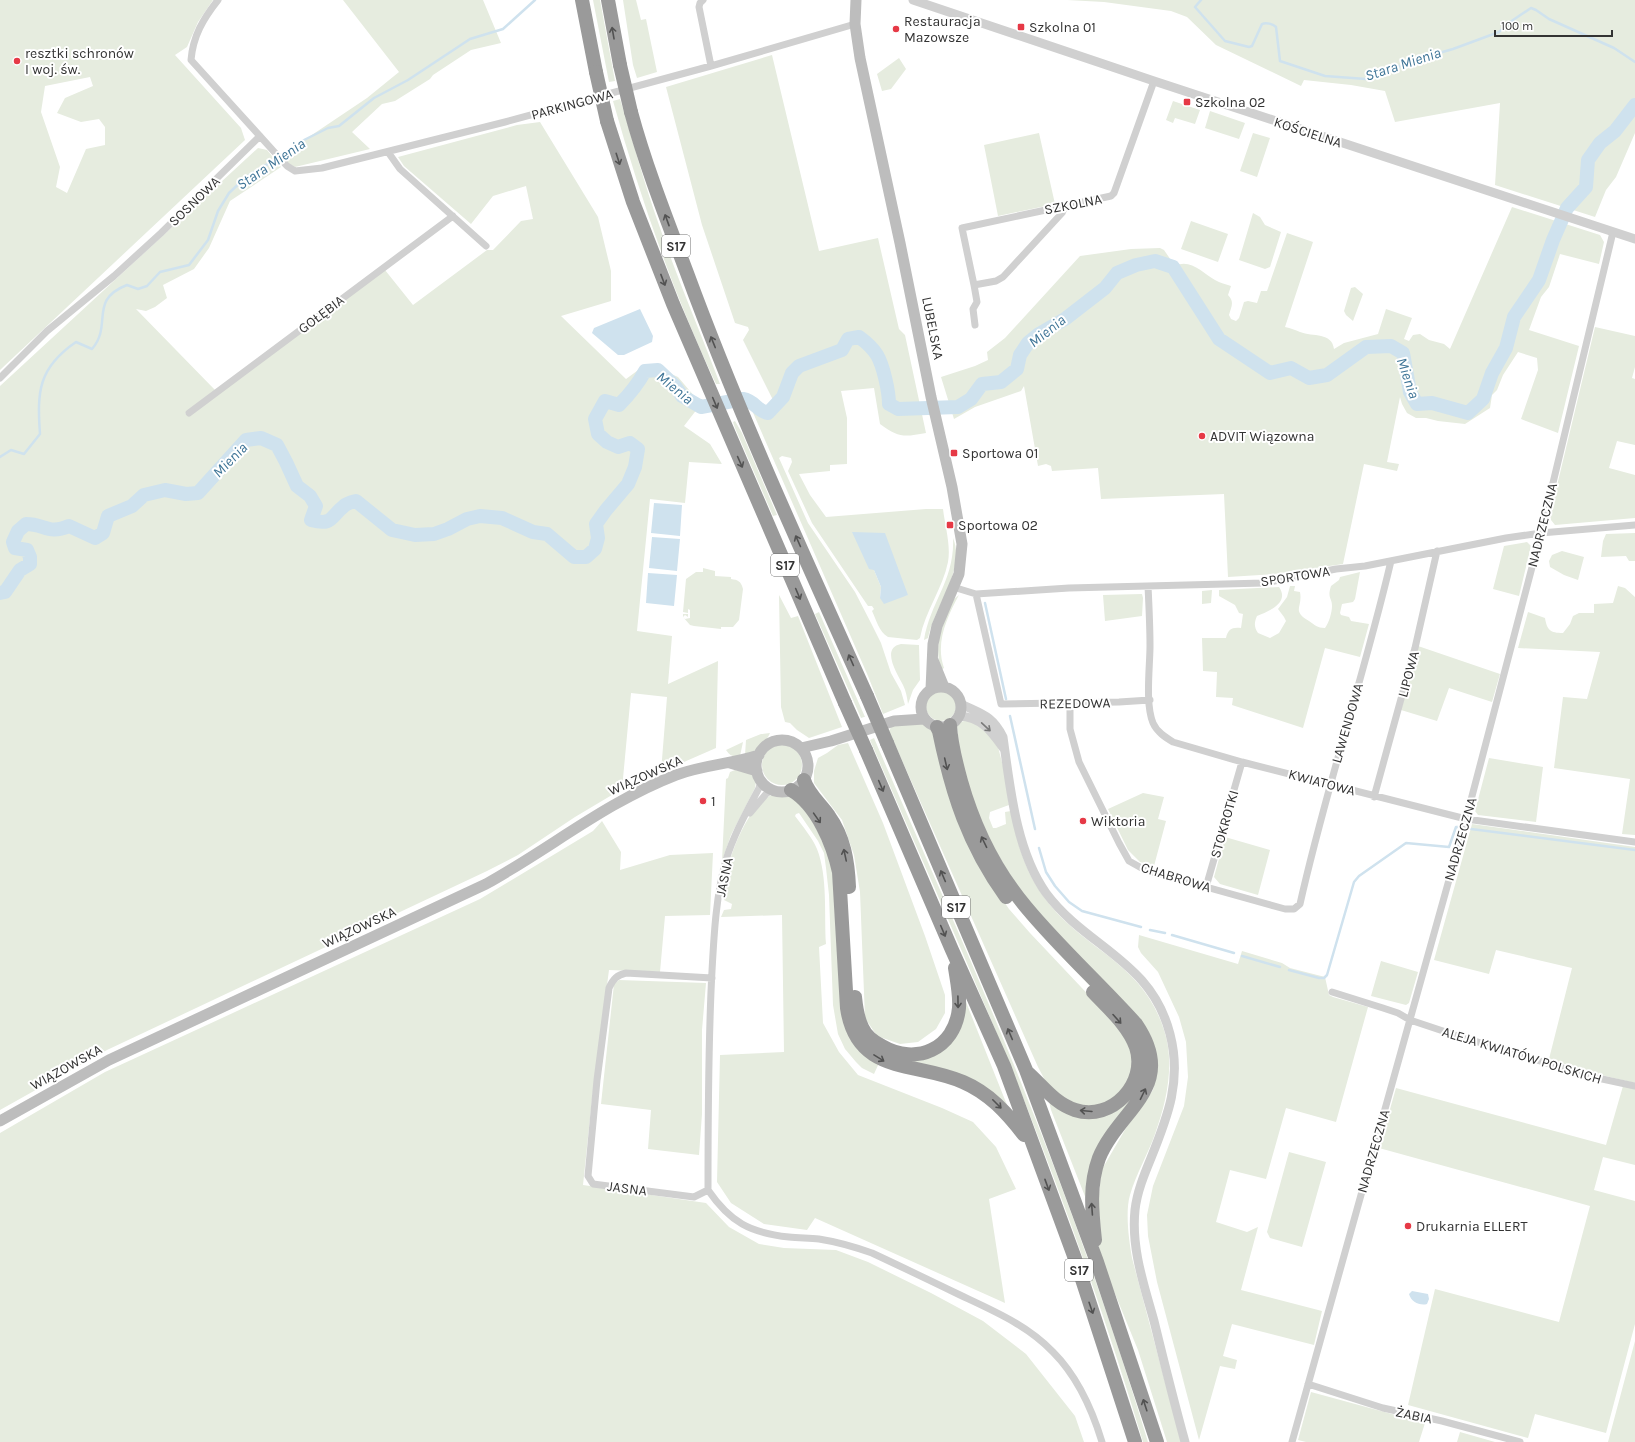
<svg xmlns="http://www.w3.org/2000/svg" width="1635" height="1442" viewBox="0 0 1635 1442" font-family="Karla,sans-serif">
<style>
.green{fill:#e6ecdf;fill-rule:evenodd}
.water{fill:#cfe2ee}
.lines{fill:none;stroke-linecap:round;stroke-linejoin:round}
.stream{stroke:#cfe2ee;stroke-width:2.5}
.river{stroke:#cfe2ee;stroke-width:14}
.minor{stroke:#d0d0d0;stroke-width:7}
.tertiary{stroke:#d0d0d0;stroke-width:9}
.secondary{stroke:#bdbdbd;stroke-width:11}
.motorway{stroke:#9a9a9a;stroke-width:14}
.motorway-bridge{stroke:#9a9a9a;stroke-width:14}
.oneway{stroke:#525252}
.oneway2{stroke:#7a7a7a}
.poi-dot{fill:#e63946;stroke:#fff;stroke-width:1.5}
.labels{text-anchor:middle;stroke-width:4;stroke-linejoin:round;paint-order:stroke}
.shield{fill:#fff;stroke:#707070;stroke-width:1}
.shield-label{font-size:13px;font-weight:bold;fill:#333}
.poi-label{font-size:14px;fill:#333;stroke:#fff;text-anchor:start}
.street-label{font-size:14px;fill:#333;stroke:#fff}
.water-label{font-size:15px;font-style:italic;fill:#3f7597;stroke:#fff}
</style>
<rect width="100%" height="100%" fill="#fff"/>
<!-- green -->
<path class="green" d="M0 0H213L198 22 187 47 175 55 241 128 245 140 0 370ZM90 77 93 86 65 98 57 113 81 122 99 119 105 127V145L86 149 67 193 56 187 60 167 41 112 45 86Z
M343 0H483L501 43 471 50 433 75 430 79 395 101 382 104 352 132 370 149 295 167 289 164 282 155 367 98 399 72Z
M593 0H600L615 81 609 82Z
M623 0H636L641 20 646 19 657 72 637 78 633 65Z
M1067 0H1635V133L1616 177 1606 190 1595 217 1495 185 1500 103 1395 122 1385 91 1351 85 1304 80 1301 86 1216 45 1187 17 1171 11 1104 2Z
M772 55 819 251 878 238 899 329 905 335 926 433C904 437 899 438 880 424L874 388 841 391 847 418V464L830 465V471L799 474 810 495 826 517 926 509H943C945 526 951 545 948 562 943 588 925 611 920 638L917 640 888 637C879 632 876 619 872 611L874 609 872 606H868L812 523 788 471 792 462 791 458 782 456 779 458 808 523 855 592 871 623 881 643 891 673 901 691 905 705 883 714 868 676 751 408 767 418 770 419 777 408 743 340 749 330 748 327 735 323 702 225 666 87ZM874 570 908 595 880 598 881 587Z
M899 58 906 69 891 89 882 91 877 74Z
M620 99C633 141 644 183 659 225 677 278 700 331 720 384H716C673 293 640 197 613 101Z
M1173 101 1200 110 1195 124 1175 118 1173 123 1166 120Z
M1210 111 1245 123 1239 139 1205 128Z
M540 122 598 217 611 271V301L561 316 626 379 641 368 653 366 678 377 701 404 684 426 710 444 722 464 689 462 685 503 650 499 637 631 672 636 668 684 718 661 716 748 661 772 667 697 631 693 622 789 575 817 518 855 487 871 107 1050 0 1110V386L258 148 267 150 281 167 230 201 209 248 194 269 163 285 167 298 155 307 146 311 136 309 215 390 185 413 188 416 385 270 413 305 487 250H493L521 221 533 219 526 186 493 196 471 224 404 166 398 157 517 125Z
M1039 133 1055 204 998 216 984 145Z
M1253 133 1270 138 1257 177 1240 171Z
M1512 207 1600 235 1604 242 1599 264 1560 254 1549 287 1541 297 1529 330 1579 346 1558 433 1521 419 1538 370 1537 358 1518 352 1503 375 1497 390 1492 395 1490 408 1465 424 1438 421 1426 418H1416L1407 413 1402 404 1400 397 1387 462 1399 464 1397 471 1364 464 1343 564 1274 574 1228 577 1224 494 1101 499 1098 468 1052 471 1051 466 1046 464 1038 466 1024 386 1021 391 975 407 954 419 941 377 975 366 988 360 987 352 1005 338 1080 256 1131 249 1160 248 1164 250 1175 266C1190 258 1203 273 1215 280 1220 283 1226 284 1231 286L1228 295C1235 302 1231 307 1229 315L1231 319 1236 321 1239 318 1244 302 1248 301 1257 303 1261 291H1267L1287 233 1313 242 1285 327C1291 328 1295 330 1300 332 1313 337 1332 332 1334 349L1344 343 1378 334 1386 309 1412 318 1404 339 1409 341 1413 335 1420 334 1429 340 1444 344 1450 349Z
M1253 213 1260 217 1265 225 1281 232 1270 267 1265 269 1239 260Z
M1191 221 1228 234 1218 262 1181 249Z
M1355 287 1363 294 1353 321 1346 315 1344 311 1351 288Z
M1595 327 1635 336V367L1632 378 1635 379V445L1617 441 1609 468 1635 475V518L1555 525 1551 520 1550 515Z
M735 421 742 433 777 515 773 516 735 428 733 422Z
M1635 533V561H1629L1626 556 1601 557 1603 541 1606 534Z
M953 538C966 569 935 606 928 638L924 640C930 602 955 580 953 538Z
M1527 542 1531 546 1519 596 1493 589 1504 546Z
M1562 551 1584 557 1578 580 1564 575 1550 567 1549 561 1552 555Z
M703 568 715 571V576L731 577V579C738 580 741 581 743 589L739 620 733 627H721V629L694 626 690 625 683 617V614H688V617L685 615 683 617 685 619 690 618V610L688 609V613L683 612 686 579 696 572H703Z
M1360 572 1355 599 1353 602 1342 604 1340 613 1341 615 1349 617 1351 621 1369 624 1360 657 1325 648 1303 728 1232 705 1233 698 1216 697 1217 672 1203 671 1202 638H1226C1228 629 1232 627 1241 628L1243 614 1239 613 1235 605 1219 596V590L1279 587C1290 603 1269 611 1257 616 1254 623 1254 627 1258 633L1270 638 1279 633 1286 621 1284 617 1278 609 1287 597 1290 586H1295L1294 591 1300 592C1303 608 1291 610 1309 621 1315 625 1317 628 1325 628 1329 623 1332 612 1332 606 1332 598 1327 598 1331 586L1339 580 1340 577Z
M1618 586 1625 588 1635 597V835L1622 834 1630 779 1554 768 1563 697 1587 699 1600 652 1518 648 1528 612 1545 618C1547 630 1550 633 1563 633L1570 624 1573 616 1579 613H1594V604L1613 603Z
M1212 590 1211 603 1202 604V591Z
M1142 594 1143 598 1142 616 1105 621 1103 595Z
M779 595 791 618 798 616 842 727 809 738 797 730 790 723 785 722 781 707Z
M959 595C947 617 935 643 944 668L941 670C933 641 943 625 954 599Z
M819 612 865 717H864L861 718 815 614Z
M901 644 919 645V646L920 680 913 690 908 704C907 697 906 691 903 685 898 675 880 648 901 644Z
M1418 646 1500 674 1492 702 1449 688 1437 721 1401 710Z
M926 706a15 15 0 1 1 30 0a15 15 0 1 1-30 0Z
M967 720 982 725 998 747 1004 770 1009 805 990 812 989 818 993 828H996L1006 824 1005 812 1011 811C1018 847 1026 876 1050 905 1089 952 1143 964 1164 1030 1175 1063 1167 1101 1155 1134 1148 1154 1136 1174 1130 1195 1125 1212 1129 1241 1132 1258L1181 1442H1167L1138 1350 1102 1262 1096 1232 1101 1171 1126 1128 1153 1090 1156 1072 1022 895 984 831 962 772 957 726 961 722Z
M923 724 933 732 982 869 1009 909 1030 933 1115 1023 1131 1048 1133 1069 1122 1092 1103 1105 1080 1106 1065 1100 1047 1084 1038 1067 889 731 892 725Z
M944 730 947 732C955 790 975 845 1010 893 1046 941 1092 980 1131 1025 1139 1035 1143 1046 1144 1059 1147 1098 1118 1114 1101 1145 1091 1162 1086 1184 1088 1204L1051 1110 1049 1101C1052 1102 1057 1107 1060 1109 1068 1114 1078 1117 1087 1117 1121 1118 1147 1085 1141 1053 1139 1041 1133 1032 1125 1023 1089 983 1048 946 1014 903 975 854 952 793 943 732Z
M770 733C766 743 755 752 745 755L746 740 761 734Z
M874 738C916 836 960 933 1000 1031 1056 1166 1106 1303 1148 1442H1143C1108 1325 1067 1209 1022 1095 974 976 921 858 870 740Z
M743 742 740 756C733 757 730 756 726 750Z
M848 743 883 823 925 936 945 995V1013L936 1029 918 1042 900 1044 877 1036 865 1018 860 892 854 855 842 820 814 783V771L818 758 827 753 838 745Z
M762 765a20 20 0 1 1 40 0a20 20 0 1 1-40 0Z
M1489 758 1543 767 1536 822 1478 815 1475 811Z
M735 770 753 774 756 782 755 788 731 835 722 861 726 779 728 778 730 772Z
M1143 793 1164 797 1158 819 1166 821 1154 866 1140 862 1128 850 1108 809Z
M774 794 792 795 813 821 833 866 843 1011 879 1063 874 1074 862 1068 856 1062 845 1049 838 1034 833 1005 829 895 826 868 824 853 818 841 799 813 796 814 795 816C803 827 812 837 817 849 828 877 824 915 826 944L819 947 823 1023 839 1052 858 1075 942 1108 973 1122 996 1147 1016 1189 989 1199 1005 1303 815 1218 807 1230 764 1224 731 1203 717 1182 720 1055 784 1052 782 915 721 917 724 910 731 909 732 904 724 900C721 872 746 803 774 794Z
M602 821 621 852 620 870 670 855 713 853 710 915 665 916 660 972 609 970 592 1099 583 1185 706 1203 729 1227 759 1244 784 1248 836 1250 868 1262 931 1293 983 1321 1026 1354 1075 1416 1084 1442H0V1133L105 1072 480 899 593 831Z
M1472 824 1635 847V1083L1593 1073 1549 1059 1572 968 1496 950 1489 974 1434 960Z
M1225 837 1270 850 1258 895 1220 884 1214 877Z
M1139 935 1238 964 1242 951 1282 963 1290 968 1325 977 1329 995 1333 997 1368 1007 1336 1122 1286 1108 1266 1179 1230 1170 1216 1222 1247 1232 1258 1227 1241 1290 1322 1311 1314 1345 1232 1324 1223 1356 1237 1360 1235 1369 1220 1366 1199 1440 1157 1282 1148 1236 1147 1215 1153 1186 1184 1106 1188 1077 1186 1042 1179 1017 1158 972 1141 953 1138 947Z
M1381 961 1418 972 1409 1003 1406 1005 1371 996Z
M619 980 706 983 702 1030V1114L699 1155 648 1149 651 1110 601 1104 614 984Z
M964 997 1005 1100 1009 1109 925 1066 877 1050 933 1054Z
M1623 1086 1635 1089V1165L1603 1157 1594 1190 1635 1201V1324L1606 1433 1535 1414 1528 1438 1408 1405 1435 1289 1559 1322 1590 1206 1379 1148 1396 1088 1606 1145Z
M1289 1152 1326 1162 1302 1247 1270 1238 1267 1232Z
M1635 1341V1442H1608Z
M1311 1392 1425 1423 1419 1442H1306L1298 1440Z
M1460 1432 1495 1442H1457Z"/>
<!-- water -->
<path class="water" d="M640 309 653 336 652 342 624 355H618L592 333 594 328Z
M654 503 682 505 680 536 651 533Z
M852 532 885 533 908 595 884 604 880 598 881 587 874 570 869 569Z
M652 537 680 539 677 571 649 568Z
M648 573 677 575 674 606 646 603Z
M1412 1291 1428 1294 1429 1299 1427 1304C1420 1306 1411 1302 1409 1294Z"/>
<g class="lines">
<!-- stream -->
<path class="stream" d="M1201 0 1195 7 1225 41 1249 47 1252 46 1262 24C1266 22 1273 24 1276 27L1280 61 1325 76 1366 79 1418 59 1453 49 1499 32 1513 20 1531 8 1536 10 1549 19 1614 48 1635 62
M0 457 11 450 24 454 40 434C37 392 38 368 76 342L92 349C113 325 88 300 127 285L138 289 147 286 160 272 189 265 208 240 218 211 229 193 246 177 264 166 289 154 304 140 328 128 339 126 374 98 408 80 470 39 503 29 535 0
M985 603 1006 699
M1010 716 1035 829
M1471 829 1635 850
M1039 848 1046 872 1055 886 1069 902 1082 911 1141 927
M1150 930 1165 933
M1172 935 1234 953
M1242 956 1280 967
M1289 970 1319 978H1324L1327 975 1354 882 1359 876 1406 843 1449 847 1456 827H1458"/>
<!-- river -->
<path class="river" d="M0 593 5 592 20 570 30 564V557L27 550 15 548 13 542 18 531 26 524C45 524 48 535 69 526L95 538 103 533 108 516 132 506 144 495 165 490 186 494 198 493 246 440 261 438 277 445 286 462 297 486 310 496 316 506 311 520C333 526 330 517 344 506 347 503 352 502 356 501L392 530 415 535 434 534 448 529 467 519 480 516 502 518 533 532 547 534 574 557H586L595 549 598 538 596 524 606 510 628 484 635 467 638 449 630 443 618 447 607 442 598 434 595 419 605 401 619 405C630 394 638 384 645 371L658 370 675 386 682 396 701 407 743 399C755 401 758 412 768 413L783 397 792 373 799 366 842 350 848 339 859 337C866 342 872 347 877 355 883 365 889 391 889 404L898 409 958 407 971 399 982 384 1001 382 1017 369 1020 355 1028 343 1039 334 1065 319 1105 288 1117 273 1136 265 1155 261 1173 267 1219 339 1270 373 1291 368 1309 378 1327 375 1366 347 1391 346 1403 353 1410 392 1417 404 1432 403 1468 413 1483 399 1492 373 1506 348 1514 317 1539 280 1553 240 1567 208 1586 187 1588 160 1600 143 1615 131 1635 105"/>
<!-- minor -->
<path class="minor" d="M218 0C203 19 193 36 191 60L287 166 295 171 322 168 505 122 711 66 855 24
M703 0 700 3 699 7 711 66
M388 152 400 169 486 246
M1065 206 1062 213 1003 277 996 281 974 285 962 228 1111 196 1114 193 1154 81
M974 285 977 302 973 309 975 325
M0 378 47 331 114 276 161 233 260 136
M189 413 453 216
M1148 586C1149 606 1150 626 1150 646 1150 666 1145 704 1153 723 1157 732 1165 737 1173 742L1242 762 1466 819 1635 842
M953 587 976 594 1069 588 1264 583 1336 569 1365 566 1506 538 1541 533 1635 525
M976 594 1001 704 1119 702 1150 700
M1070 703V729L1079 762 1119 843 1129 861 1145 870 1285 909H1294L1300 904C1326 788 1364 676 1391 561
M1374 797 1415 648 1437 551
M750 813 766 794 773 789
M1206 887 1242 762
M1332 992 1383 1008 1398 1013 1410 1020 1458 1036 1593 1077 1635 1086
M708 1190C730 1222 750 1233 789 1237 799 1238 809 1238 819 1239 838 1242 855 1247 872 1253 902 1267 931 1281 960 1295 994 1311 1027 1325 1053 1352 1078 1377 1092 1409 1102 1442
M708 1190 694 1197 593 1184 588 1176 597 1080 609 988C613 979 617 975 626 973L712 978
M708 1190C708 1117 708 1044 712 971 714 934 716 895 726 860 734 834 747 811 759 788L761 780
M1308 1384 1383 1408 1442 1421 1520 1442
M1292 1442 1466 819 1541 533 1613 232"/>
<!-- tertiary -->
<path class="tertiary" d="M913 0 1154 81 1635 239
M961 704C981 714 992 715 1003 737 1010 787 1016 851 1046 893 1087 948 1151 960 1170 1034 1182 1080 1168 1116 1151 1158 1144 1175 1137 1192 1135 1210 1131 1248 1144 1285 1154 1321 1164 1362 1174 1402 1185 1442
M959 716C982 717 992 732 1004 749"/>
<!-- secondary -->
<path class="secondary" d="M856 0 855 24 860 58 900 243 931 397 952 487 962 544 959 574 937 626 933 644 931 689
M933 660 944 687
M921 707a20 20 0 1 1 40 0a20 20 0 1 1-40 0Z
M756 766a26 26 0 1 1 52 0a26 26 0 1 1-52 0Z
M801 748 831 741 894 721 924 719
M730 763 757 771
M0 1121 109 1060 486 884C551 848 606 802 676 775 703 765 732 764 759 755"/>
<!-- motorway -->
<path class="motorway" d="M582 0 596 72
M608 0 620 65
M631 112C646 167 667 220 687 273 740 417 804 556 867 696
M607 121 633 202 673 304 845 703
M950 725C951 744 956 763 961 781 974 827 995 870 1026 907 1060 948 1100 984 1136 1024 1179 1087 1119 1109 1099 1158 1089 1185 1092 1212 1095 1240
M937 727 939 731C952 794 968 844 1006 897
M887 743 1026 1070 1097 1262 1157 1442
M866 750 952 950 1004 1066 1077 1264 1135 1442
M804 780C808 794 821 804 829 816 844 837 848 861 849 887
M791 790C817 805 833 844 839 872L847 1008C857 1076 916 1061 963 1082 989 1093 1007 1113 1024 1135
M855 997C856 1007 858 1019 862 1027 866 1036 874 1042 882 1046 916 1066 955 1049 959 1008 960 995 957 981 955 968
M1027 1072C1043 1086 1054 1103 1075 1110 1112 1122 1148 1083 1136 1047 1128 1025 1108 1008 1093 992"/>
<!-- motorway-bridge -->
<path class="motorway-bridge" d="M620 65 631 112
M596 72 607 121
M867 696 887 743
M845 703 866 750"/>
</g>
<!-- one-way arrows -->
<defs><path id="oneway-shaft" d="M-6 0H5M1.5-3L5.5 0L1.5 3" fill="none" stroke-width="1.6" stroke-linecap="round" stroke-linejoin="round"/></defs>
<g class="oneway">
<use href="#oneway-shaft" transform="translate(613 33) rotate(-100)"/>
<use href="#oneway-shaft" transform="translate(618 159) rotate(72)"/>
<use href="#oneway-shaft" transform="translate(667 220) rotate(-110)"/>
<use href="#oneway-shaft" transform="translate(663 280) rotate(69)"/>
<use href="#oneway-shaft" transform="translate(713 342) rotate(-112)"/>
<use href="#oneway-shaft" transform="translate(715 403) rotate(67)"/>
<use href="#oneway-shaft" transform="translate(740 462) rotate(66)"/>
<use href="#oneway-shaft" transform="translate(798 541) rotate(-114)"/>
<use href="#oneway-shaft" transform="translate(798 594) rotate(67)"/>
<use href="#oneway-shaft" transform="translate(851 660) rotate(-114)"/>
<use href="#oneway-shaft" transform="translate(946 764) rotate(77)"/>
<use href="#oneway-shaft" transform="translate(881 786) rotate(67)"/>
<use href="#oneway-shaft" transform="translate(817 818) rotate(55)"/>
<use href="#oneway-shaft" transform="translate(984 842) rotate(-116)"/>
<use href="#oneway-shaft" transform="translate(845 855) rotate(-102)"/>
<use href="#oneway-shaft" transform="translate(943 876) rotate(-113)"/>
<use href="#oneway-shaft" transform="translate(943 931) rotate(67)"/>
<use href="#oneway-shaft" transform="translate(958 1002) rotate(89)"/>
<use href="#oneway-shaft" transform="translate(1117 1019) rotate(48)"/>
<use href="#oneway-shaft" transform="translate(1010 1034) rotate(-113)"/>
<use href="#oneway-shaft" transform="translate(879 1058) rotate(32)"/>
<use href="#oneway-shaft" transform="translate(1143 1094) rotate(-64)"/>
<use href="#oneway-shaft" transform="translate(997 1104) rotate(45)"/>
<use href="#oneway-shaft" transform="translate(1086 1111) rotate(-175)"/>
<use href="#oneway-shaft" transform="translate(1047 1185) rotate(70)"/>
<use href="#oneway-shaft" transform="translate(1092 1209) rotate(-94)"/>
<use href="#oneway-shaft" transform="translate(1091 1308) rotate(71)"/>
<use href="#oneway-shaft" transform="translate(1145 1405) rotate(-108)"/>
</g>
<use class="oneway2" href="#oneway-shaft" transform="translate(986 727) rotate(43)"/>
<!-- markers -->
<g class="poi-dot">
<rect x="1017" y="23" width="8" height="8" rx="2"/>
<circle cx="896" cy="29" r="4"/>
<circle cx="17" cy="61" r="4"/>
<rect x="1183" y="98" width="8" height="8" rx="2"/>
<circle cx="1202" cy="436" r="4"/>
<rect x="950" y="449" width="8" height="8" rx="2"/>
<rect x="946" y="521" width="8" height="8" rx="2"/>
<circle cx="703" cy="801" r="4"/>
<circle cx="1083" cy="821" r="4"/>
<circle cx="1408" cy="1226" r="4"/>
</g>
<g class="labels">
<!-- shield labels -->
<g class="shield">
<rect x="662" y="235" width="28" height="22" rx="3"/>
<rect x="771" y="554" width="28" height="22" rx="3"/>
<rect x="942" y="896" width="28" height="22" rx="3"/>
<rect x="1065" y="1259" width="28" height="22" rx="3"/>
</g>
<g class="shield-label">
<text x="676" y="251">S17</text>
<text x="785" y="570">S17</text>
<text x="956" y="912">S17</text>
<text x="1079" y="1275">S17</text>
</g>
<!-- poi labels -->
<g class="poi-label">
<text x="904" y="26">Restauracja<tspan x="904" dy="16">Mazowsze</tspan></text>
<text x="1029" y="32">Szkolna 01</text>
<text x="25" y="58">resztki schronów<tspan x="25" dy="16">I woj. św.</tspan></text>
<text x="1195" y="107">Szkolna 02</text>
<text x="1210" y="441">ADVIT Wiązowna</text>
<text x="962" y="458">Sportowa 01</text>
<text x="958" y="530">Sportowa 02</text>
<text x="711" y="806">1</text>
<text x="1091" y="826">Wiktoria</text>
<text x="1416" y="1231">Drukarnia ELLERT</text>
</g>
<!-- street labels -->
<g class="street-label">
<text transform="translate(572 104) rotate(-15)" y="5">PARKINGOWA</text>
<text transform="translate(1308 132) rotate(18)" y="5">KOŚCIELNA</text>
<text transform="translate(194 201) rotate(-44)" y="5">SOSNOWA</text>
<text transform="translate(1073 204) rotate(-11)" y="5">SZKOLNA</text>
<text transform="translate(321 314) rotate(-37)" y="5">GOŁĘBIA</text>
<text transform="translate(933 328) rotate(79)" y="5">LUBELSKA</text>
<text transform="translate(1542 525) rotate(-76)" y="5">NADRZECZNA</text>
<text transform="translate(1295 576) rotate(-9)" y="5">SPORTOWA</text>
<text transform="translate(1408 674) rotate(-75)" y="5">LIPOWA</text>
<text transform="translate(1075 703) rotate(-1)" y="5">REZEDOWA</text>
<text transform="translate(1347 723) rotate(-74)" y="5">LAWENDOWA</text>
<text transform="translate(645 775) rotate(-24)" y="5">WIĄZOWSKA</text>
<text transform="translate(1322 782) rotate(15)" y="5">KWIATOWA</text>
<text transform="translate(1224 824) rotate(-74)" y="5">STOKROTKI</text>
<text transform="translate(1460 839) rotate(-74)" y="5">NADRZECZNA</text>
<text transform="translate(724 877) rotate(-78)" y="5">JASNA</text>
<text transform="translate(1176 877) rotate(17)" y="5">CHABROWA</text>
<text transform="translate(359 927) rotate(-25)" y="5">WIĄZOWSKA</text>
<text transform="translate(1522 1055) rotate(17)" y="5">ALEJA KWIATÓW POLSKICH</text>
<text transform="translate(66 1067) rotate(-29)" y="5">WIĄZOWSKA</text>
<text transform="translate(1373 1151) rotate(-74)" y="5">NADRZECZNA</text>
<text transform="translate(627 1188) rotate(7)" y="5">JASNA</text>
<text transform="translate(1414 1415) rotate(12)" y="5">ŻABIA</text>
</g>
<!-- water labels -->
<g class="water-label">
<text transform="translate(1403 64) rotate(-18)" y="5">Stara Mienia</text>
<text transform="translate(271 164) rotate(-34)" y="5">Stara Mienia</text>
<text transform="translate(1047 331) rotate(-38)" y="5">Mienia</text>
<text transform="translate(1408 378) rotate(71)" y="5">Mienia</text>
<text transform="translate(675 388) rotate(39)" y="5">Mienia</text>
<text transform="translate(230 460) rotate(-45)" y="5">Mienia</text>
</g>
</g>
<!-- scale -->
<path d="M1495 30v6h117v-6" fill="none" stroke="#333333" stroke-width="2"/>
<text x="1501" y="30" font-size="12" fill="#333333" stroke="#ffffff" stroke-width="3" paint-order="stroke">100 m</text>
</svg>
